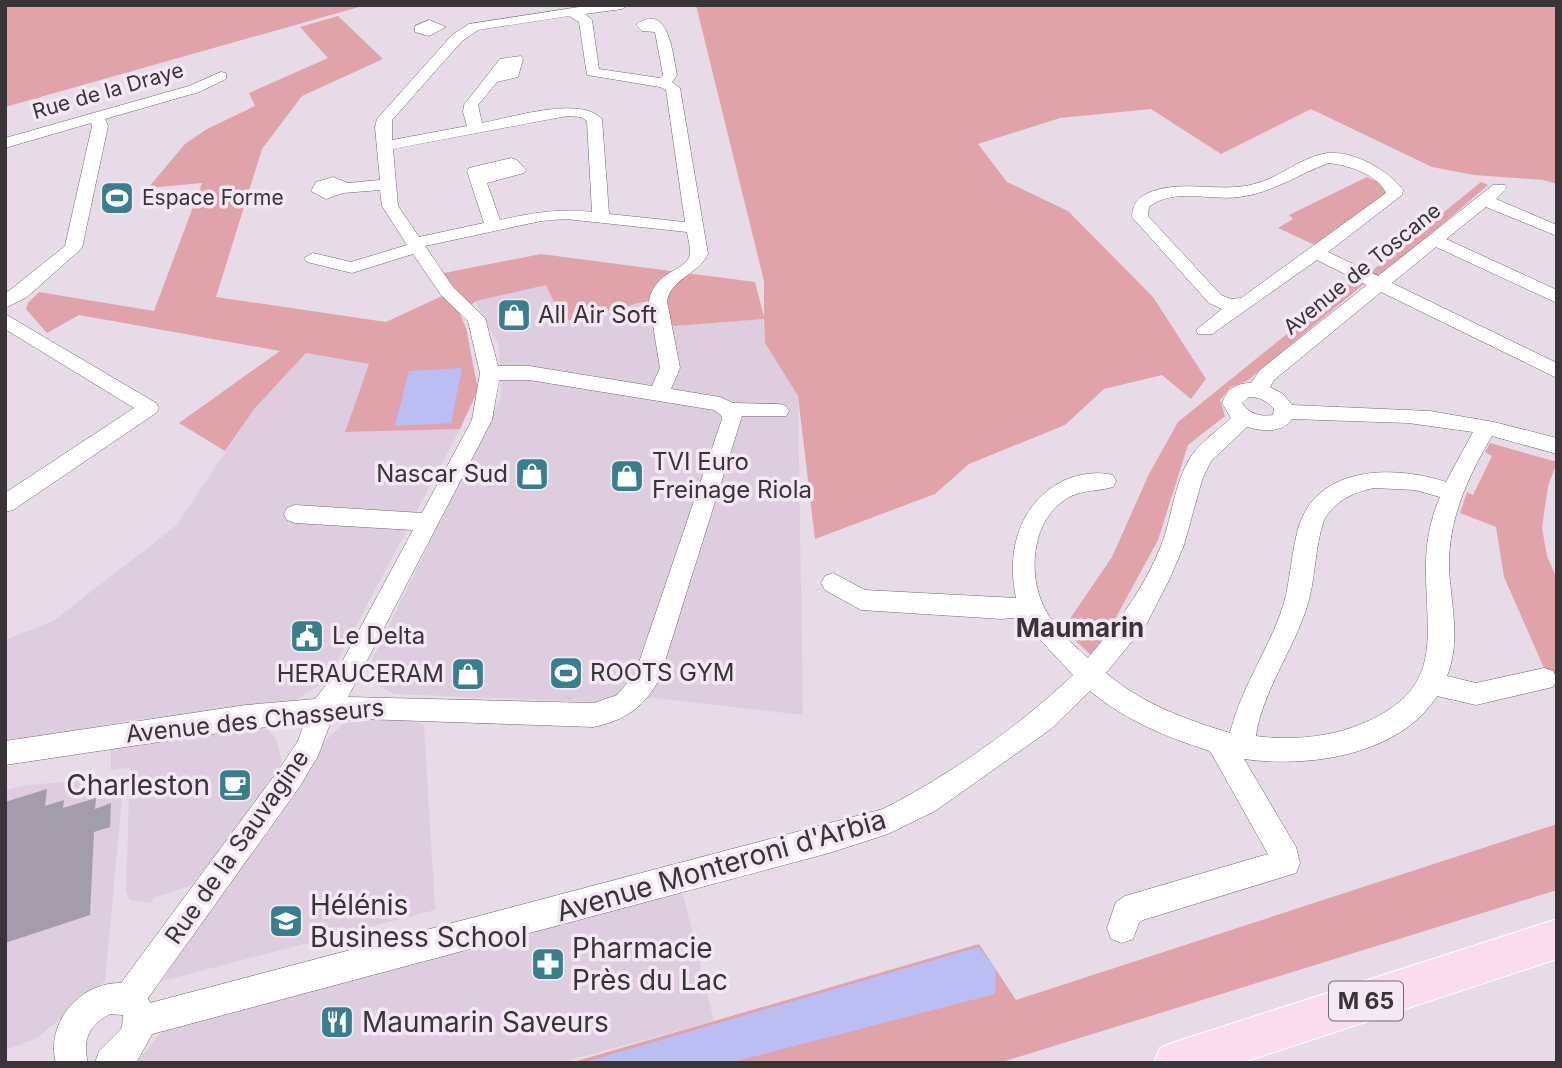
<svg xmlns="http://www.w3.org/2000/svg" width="1562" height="1068" viewBox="0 0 1562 1068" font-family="Inter,sans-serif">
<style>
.built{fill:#decdde}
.green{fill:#e1a3aa}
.water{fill:#babef3}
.building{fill:#a29daa}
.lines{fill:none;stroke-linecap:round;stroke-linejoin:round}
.minor-casing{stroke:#726872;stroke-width:1}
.major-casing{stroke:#fff;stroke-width:2}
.minor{fill:#fff;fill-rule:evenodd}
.major{fill:#fbdcea;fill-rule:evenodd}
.labels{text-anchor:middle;stroke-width:7;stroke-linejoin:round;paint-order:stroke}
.far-street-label{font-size:21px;fill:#383438;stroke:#f3e8f3}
.far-poi-label{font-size:21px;fill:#383438;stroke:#f3e8f3;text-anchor:start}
.shield{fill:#f3e8f3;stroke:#706a70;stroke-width:2}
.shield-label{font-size:23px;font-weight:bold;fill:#383438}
.poi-label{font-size:24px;fill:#383438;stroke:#f3e8f3;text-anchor:start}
.street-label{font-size:24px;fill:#383438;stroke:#f3e8f3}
.neighbourhood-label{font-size:26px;font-weight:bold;fill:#383438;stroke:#f3e8f3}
.near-poi-label{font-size:28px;fill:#383438;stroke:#f3e8f3;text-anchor:start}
.near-street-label{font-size:28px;fill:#383438;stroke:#f3e8f3}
</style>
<rect width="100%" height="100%" fill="#e6dbe6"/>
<!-- built -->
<path class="built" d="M546 285 563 322 644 302 674 326 763 319 765 343 798 396 803 715 655 698 597 702 395 694 375 685 370 664 501 397 499 346 475 301Z
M306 353 369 364 345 432 460 429 327 681 287 705 130 720 5 744V640L53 621 177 525 255 408Z
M403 717 424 725 435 910 162 981 325 741 344 723Z
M259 727 268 730 276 739 282 760 279 771 193 885 155 897 150 903 130 900 126 892 130 767 111 770V748Z
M124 777 105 981 36 1039 5 1050V790L28 785Z
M682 890 714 1021 559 1063H136L163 1030Z"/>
<!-- green -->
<path class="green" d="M5 5H366L5 107Z
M696 5H1557V184L1543 180 1474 175 1432 167 1311 109 1221 154 1151 109 1060 118 978 144 1007 182 1068 211 1153 297 1206 379 1191 399 1162 375 1104 389 1065 425 969 464 935 494 815 539 798 396 765 343 764 319 674 326 643 302 563 322 546 285 476 301 460 314 466 328 478 390 460 429 345 432 369 364 306 353 255 408 225 451 179 423 280 351 79 315 47 333 26 309 28 303 39 292 154 311 202 183 148 188 185 144 207 129 255 106 249 93 328 58 300 27 338 16 383 59 302 96 262 149 216 297 386 322 442 296 444 273 541 254 755 282 764 317V281Z
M1367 177 1382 184 1392 192 1317 246 1278 228 1293 219 1289 215Z
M1481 182 1488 185 1381 277 1368 274Z
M1355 279 1364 284 1247 381 1231 387 1220 400 1225 416 1188 445 1158 540 1094 658 1063 629 1112 557 1149 474 1178 422Z
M1490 443 1557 462 1548 486 1542 528 1547 556 1557 579V684H1551L1504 577 1496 527 1460 513 1467 492 1473 495 1492 456 1485 452Z
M1557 824V890L999 1063H570L979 944 1016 1000Z"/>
<!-- water -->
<path class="water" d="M462 368 451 423 395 426 409 371Z
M978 947 996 969 995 994 729 1063H582Z"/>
<!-- building -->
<path class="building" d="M47 789 45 806 64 800 63 808 96 798 95 809 111 803 110 827 94 832 90 915 5 943V802Z"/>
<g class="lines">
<!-- minor casing -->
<g class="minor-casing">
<path id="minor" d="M592 5H628L622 9 585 14 592 20 599 69 660 78 663 75 655 32 642 31 636 25C668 0 673 55 677 75L672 82 680 88 708 254C698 275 671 278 667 301L680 368 671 389 720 397 733 403 779 404 786 406 789 411 786 416H742L660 677C646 706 626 720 594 727L363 719 331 721 318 756 300 786 148 998 150 1003 883 809C951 774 1017 728 1073 675L1032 631 1025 617 1002 619 861 610 825 590 821 583 825 576 833 573 865 590 1016 598C1006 551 1019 502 1065 480 1079 474 1098 471 1113 475L1116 481 1113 487C1097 492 1081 489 1066 499 1034 519 1028 567 1041 600 1049 622 1071 643 1088 658 1118 622 1143 591 1161 546 1173 516 1174 478 1195 451 1205 439 1220 429 1231 418L1222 403C1227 389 1236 383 1251 383L1260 370 1367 285 1317 260 1212 334H1198L1196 330 1222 309 1209 303 1132 217C1133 202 1139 196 1153 191 1186 180 1221 193 1254 184 1280 178 1302 156 1328 153 1354 151 1388 170 1403 190L1402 195 1328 252 1378 276 1493 185H1505L1507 188 1496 199 1557 225V236L1486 207 1446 239 1557 290V303L1436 247 1392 283 1557 363V378L1381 292 1274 380 1270 387 1283 394 1292 405 1430 411 1494 422 1557 438V454L1492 436C1468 476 1448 520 1449 568 1451 604 1461 642 1447 676L1476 683 1544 668 1553 671 1557 679 1553 687 1476 705 1437 696C1399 756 1308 768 1244 759L1296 847 1300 863 1296 873 1143 920 1139 923 1133 939 1122 943 1111 939 1107 928 1116 902 1125 896 1268 854 1210 751C1168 738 1125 720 1090 691L1051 729 935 811 888 834 829 853 152 1034 136 1063H95L99 1051 122 1028 123 1015 110 1014C89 1025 82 1040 88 1063H56C45 1023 80 982 121 983L280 768 298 741 304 724 246 729 5 765V741L246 705 315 699 336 673 413 530 295 523 287 520 284 514 287 508 295 505 422 513 472 420 480 373 468 321 441 295 413 254 352 273 307 262 304 258 313 253 351 262 407 245 382 206 380 190 343 193 326 199 311 191 316 182 333 177 348 183 380 180 375 127 377 119 452 35 469 24ZM569 16 579 22 587 75 660 87 666 90 685 222 609 214 602 119C580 95 511 118 482 123L478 105 497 82 518 77 523 59 521 56 500 59 464 105 463 112 467 126 392 140V120L462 41 478 30ZM567 116 581 117 587 121 592 212C560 208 532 213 500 220L487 183 524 173 526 170 517 160 511 158 469 168 467 171 484 223 419 237 398 206 393 149ZM1329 163C1348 165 1379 175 1386 193L1241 298 1231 299 1221 295 1148 216 1149 207C1173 187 1210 201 1239 197 1273 193 1298 174 1329 163ZM566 219 687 232C688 239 691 249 690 255 685 272 655 270 649 301L660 368 652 386 529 366H498L485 318 453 287 425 246 541 221ZM499 380H529L714 410 721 415 722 419 635 674 617 695 594 703 348 697 492 420ZM1249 397C1260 397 1267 401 1274 409L1273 415C1260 417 1249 414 1242 403ZM1292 419 1408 423 1473 432 1446 482C1395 465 1318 465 1299 526 1290 555 1291 586 1280 615 1265 655 1240 691 1230 733L1227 732C1184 719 1141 703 1106 673L1147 623 1170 578 1184 545 1202 480 1211 461 1247 427C1262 431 1282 434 1292 419ZM1374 488 1415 490 1440 497C1431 518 1426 541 1426 564 1425 635 1446 687 1366 722 1333 737 1292 741 1256 736 1261 696 1292 651 1306 610 1316 581 1314 549 1324 520 1336 500 1352 493 1374 488Z
M429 20 446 27 429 36 415 32V26Z
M221 72 226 73V79L199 92 105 119 108 126 82 248 27 297 5 308V294L65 246 92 126 91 123 5 148V138L189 86Z
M5 314 156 403 159 408 156 413 13 510 5 512V493L134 408 5 329Z"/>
</g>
<!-- major casing -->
<g class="major-casing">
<path id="major" d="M1557 919V959L1241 1063H1154L1160 1048 1175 1042Z"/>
</g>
<!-- minor -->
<use href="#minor" class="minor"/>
<!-- major -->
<use href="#major" class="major"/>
</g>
<!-- icons -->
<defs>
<g id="stadium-square" transform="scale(1.75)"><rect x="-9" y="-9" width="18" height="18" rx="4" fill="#397e8c" stroke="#f3e8f3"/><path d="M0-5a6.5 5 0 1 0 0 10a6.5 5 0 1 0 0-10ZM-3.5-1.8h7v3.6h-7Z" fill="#fff"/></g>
<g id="shop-square" transform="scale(1.75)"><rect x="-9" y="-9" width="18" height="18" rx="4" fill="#397e8c" stroke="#f3e8f3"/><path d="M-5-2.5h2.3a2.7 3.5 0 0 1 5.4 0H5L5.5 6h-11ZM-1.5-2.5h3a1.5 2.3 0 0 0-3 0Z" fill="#fff"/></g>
<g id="civic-square" transform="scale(1.75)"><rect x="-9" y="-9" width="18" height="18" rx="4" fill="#397e8c" stroke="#f3e8f3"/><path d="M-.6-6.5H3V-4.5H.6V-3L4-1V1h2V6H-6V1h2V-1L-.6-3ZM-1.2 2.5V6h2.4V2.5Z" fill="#fff"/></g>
<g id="cafe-square" transform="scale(1.75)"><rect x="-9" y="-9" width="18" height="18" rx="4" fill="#397e8c" stroke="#f3e8f3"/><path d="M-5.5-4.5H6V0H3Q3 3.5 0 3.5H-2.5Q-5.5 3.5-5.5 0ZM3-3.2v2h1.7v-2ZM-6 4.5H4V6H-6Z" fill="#fff"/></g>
<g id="school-square" transform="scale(1.75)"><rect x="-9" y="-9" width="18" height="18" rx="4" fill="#397e8c" stroke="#f3e8f3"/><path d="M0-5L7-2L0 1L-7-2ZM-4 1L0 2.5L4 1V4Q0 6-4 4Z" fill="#fff"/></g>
<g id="pharmacy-square" transform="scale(1.75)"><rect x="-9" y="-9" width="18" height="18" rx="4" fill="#397e8c" stroke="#f3e8f3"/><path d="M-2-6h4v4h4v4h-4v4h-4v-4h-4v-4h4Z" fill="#fff"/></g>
<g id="restaurant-square" transform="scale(1.75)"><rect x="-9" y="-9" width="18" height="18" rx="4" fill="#397e8c" stroke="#f3e8f3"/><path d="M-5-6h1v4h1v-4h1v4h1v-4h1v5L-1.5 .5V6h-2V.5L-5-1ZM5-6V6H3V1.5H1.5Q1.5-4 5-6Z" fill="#fff"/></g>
</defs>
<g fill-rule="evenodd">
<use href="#stadium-square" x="117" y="198"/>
<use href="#shop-square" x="514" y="315"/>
<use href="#shop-square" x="532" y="474"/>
<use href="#shop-square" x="627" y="476"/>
<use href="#civic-square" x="307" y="636"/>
<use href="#stadium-square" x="566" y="673"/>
<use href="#shop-square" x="468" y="674"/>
<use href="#cafe-square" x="235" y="785"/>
<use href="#school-square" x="286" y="921"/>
<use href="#pharmacy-square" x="548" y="964"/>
<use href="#restaurant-square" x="337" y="1022"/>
</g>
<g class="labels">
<!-- far-street labels -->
<g class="far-street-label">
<text transform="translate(108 91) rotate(-16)" y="7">Rue de la Draye</text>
<text transform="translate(1362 269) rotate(-39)" y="7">Avenue de Toscane</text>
</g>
<!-- far-poi labels -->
<g class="far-poi-label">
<text x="142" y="205">Espace Forme</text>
</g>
<!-- shield labels -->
<rect class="shield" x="1329" y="981.5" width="74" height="39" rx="5"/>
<g class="shield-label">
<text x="1366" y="1009">M 65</text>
</g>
<!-- poi labels -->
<g class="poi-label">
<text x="538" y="323">All Air Soft</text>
<text x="652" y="470">TVI Euro<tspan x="652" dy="28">Freinage Riola</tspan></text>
<text x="508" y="482" text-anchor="end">Nascar Sud</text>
<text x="332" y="644">Le Delta</text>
<text x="590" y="681">ROOTS GYM</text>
<text x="444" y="682" text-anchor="end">HERAUCERAM</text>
</g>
<!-- street labels -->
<g class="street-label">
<text transform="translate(255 721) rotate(-6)" y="8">Avenue des Chasseurs</text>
<text transform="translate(237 847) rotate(-55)" y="8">Rue de la Sauvagine</text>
</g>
<!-- neighbourhood labels -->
<g class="neighbourhood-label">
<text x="1080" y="637">Maumarin</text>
</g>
<!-- near-poi labels -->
<g class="near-poi-label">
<text x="210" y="795" text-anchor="end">Charleston</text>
<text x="310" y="915">Hélénis<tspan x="310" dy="32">Business School</tspan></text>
<text x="572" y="958">Pharmacie<tspan x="572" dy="32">Près du Lac</tspan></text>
<text x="362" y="1032">Maumarin Saveurs</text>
</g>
<!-- near-street labels -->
<g class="near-street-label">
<text transform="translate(721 865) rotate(-16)" y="10">Avenue Monteroni d'Arbia</text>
</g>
</g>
<!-- border -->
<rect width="1562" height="1068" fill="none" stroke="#383438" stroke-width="14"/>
</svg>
